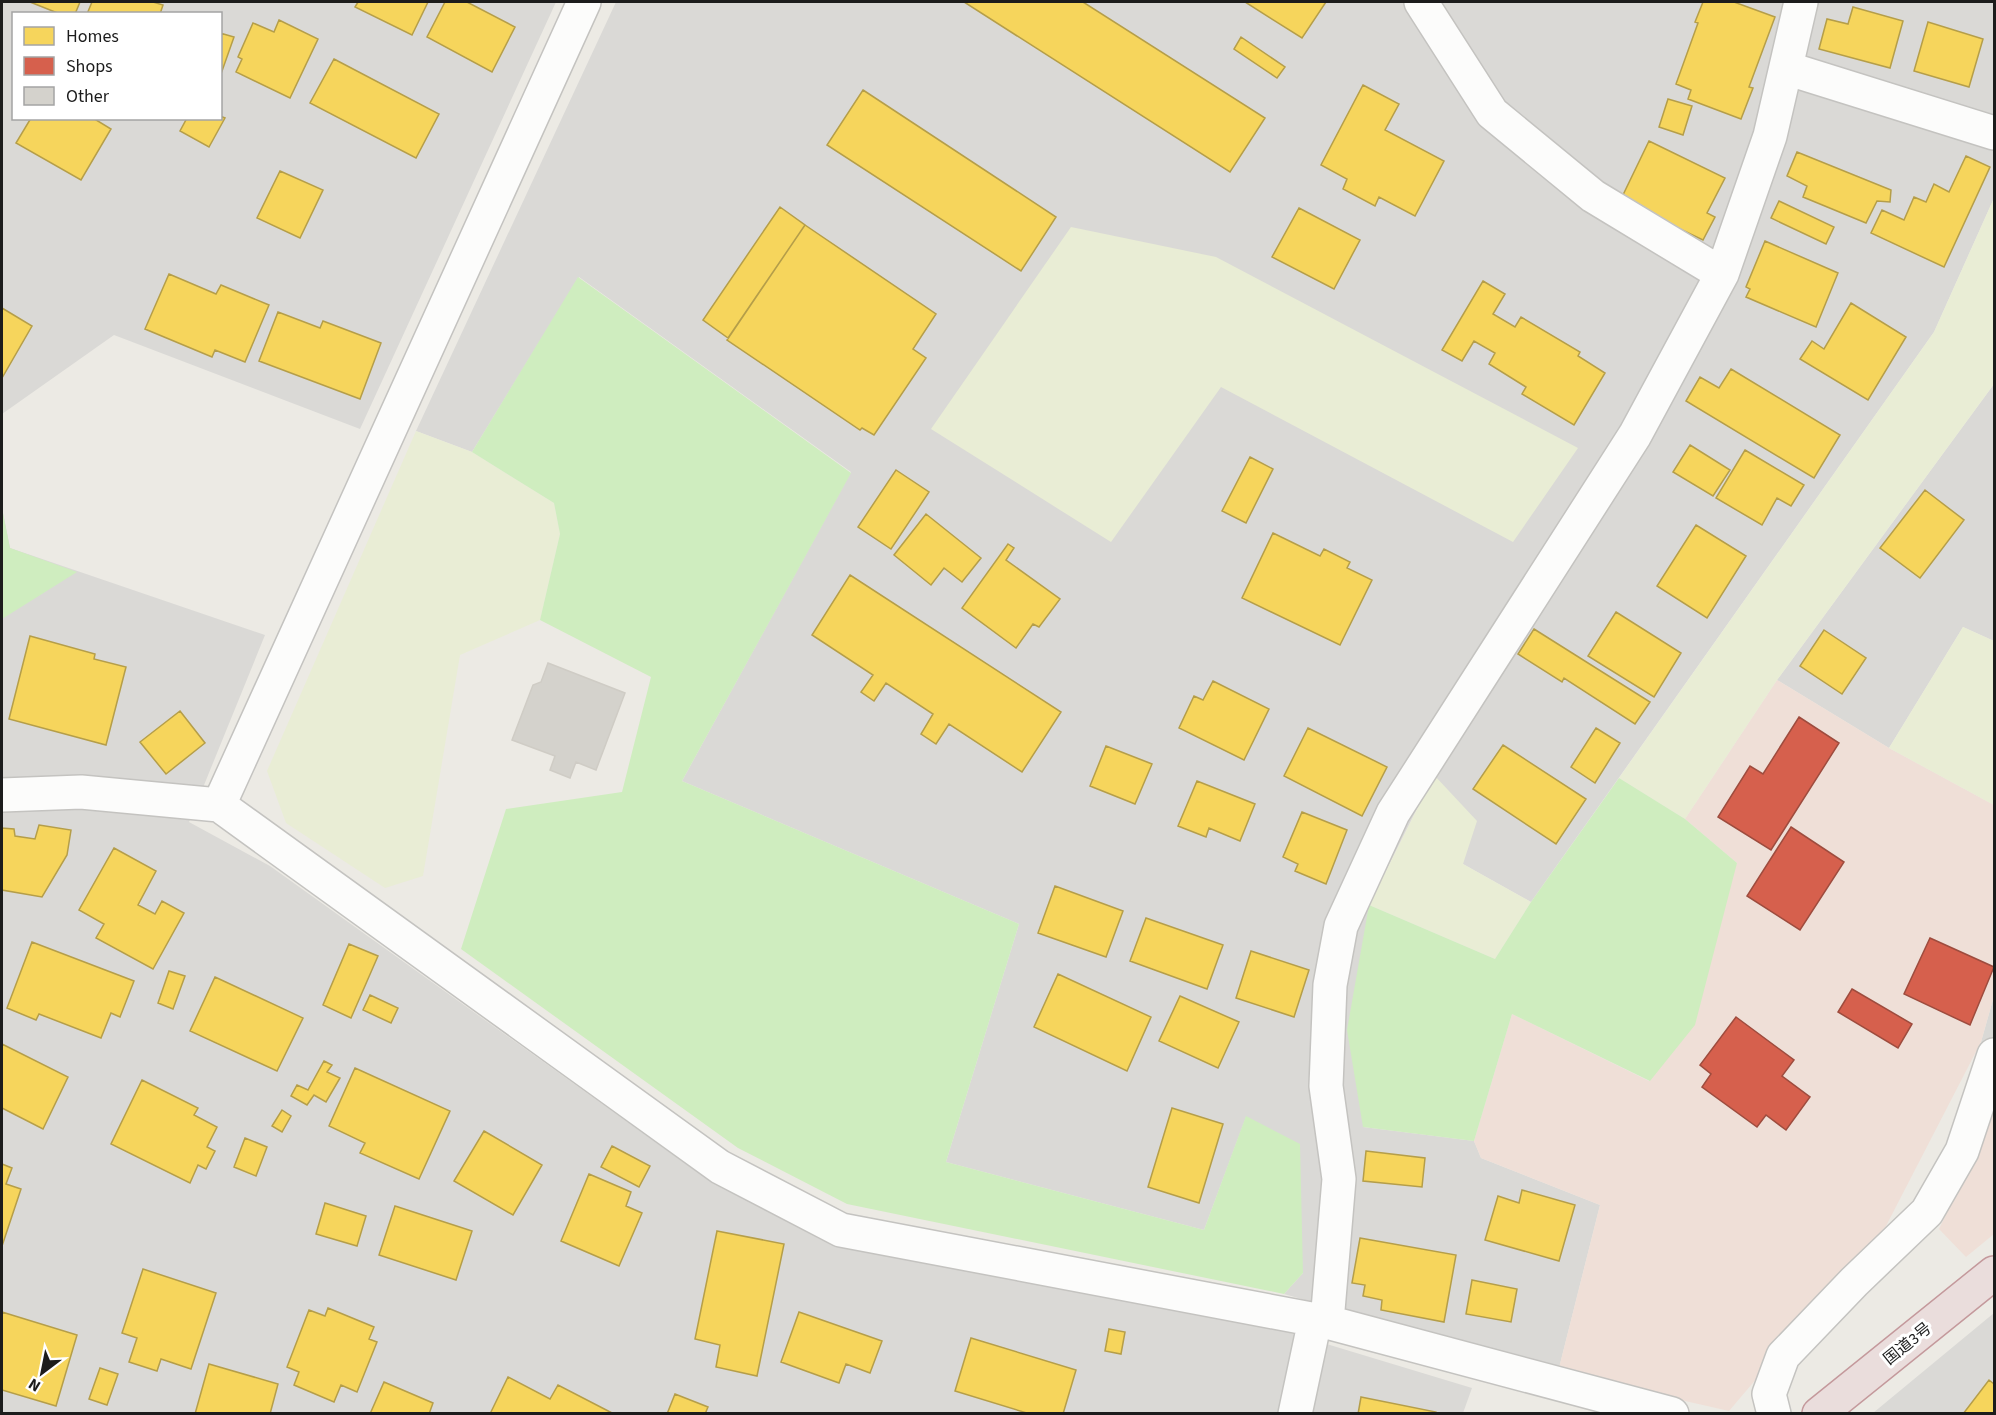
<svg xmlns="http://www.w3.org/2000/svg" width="1996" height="1415" viewBox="0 0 1996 1415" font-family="'Source Sans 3','Noto Sans JP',sans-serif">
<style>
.residential{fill:#dad9d6;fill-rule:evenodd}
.commercial{fill:#efdfd7}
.farmland{fill:#e9edd5}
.grass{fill:#cfedbf}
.homes{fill:#f6d55c;stroke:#b59e49;stroke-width:1.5}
.shops{fill:#d6604d;stroke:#9e4c3e;stroke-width:1.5}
.building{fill:#d4d2cc;stroke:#cfccc5;stroke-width:1.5}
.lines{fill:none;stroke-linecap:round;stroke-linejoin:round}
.minor-casing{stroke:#c4c3c0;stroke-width:36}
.highway-casing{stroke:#c4999c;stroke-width:36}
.minor{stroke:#fcfcfb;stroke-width:33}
.highway{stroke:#eadddc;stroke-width:33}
.labels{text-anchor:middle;stroke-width:6;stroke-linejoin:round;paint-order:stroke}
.street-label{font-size:16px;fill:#1c1c1c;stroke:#fff}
</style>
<rect width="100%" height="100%" fill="#eceae4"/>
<!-- residential -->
<path class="residential" d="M2 2H556L360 429 114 335 2 414ZM14 14H220V118H14Z
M616 2H1994V198L1934 332 1531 902 1463 864 1434 775 1369 905 1363 1127 1474 1141 1481 1158 1600 1205 1558 1372 1284 1294 1303 1273 1246 1117 1204 1230 946 1162 1019 924 682 781 851 472 579 277 472 452 416 431Z
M1994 384V641L1963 627 1889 748 1777 680Z
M2 508 10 548 265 635 189 822 270 866 697 1172 820 1239 1277 1329 1472 1388 1463 1413H2Z
M1994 996V1048L1981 1042Z
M1994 1313V1413H1873Z"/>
<!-- commercial -->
<path class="commercial" d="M1777 680 1889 748 1994 805V996L1981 1042 1886 1226 1729 1411 1558 1372 1600 1205 1481 1158 1474 1141 1512 1014 1649 1081 1737 863 1685 819Z
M1994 1094V1234L1966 1257 1939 1229 1982 1140Z"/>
<!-- farmland -->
<path class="farmland" d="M1994 198V384L1777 680 1685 819 1619 778 1934 332Z
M1071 227 1216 257 1578 448 1513 542 1221 387 1111 542 931 429Z
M416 431 472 452 554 503 560 534 540 620 460 655 423 876 385 888 286 823 267 771Z
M1963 627 1994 641V805L1889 748Z
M1434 775 1477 821 1463 864 1531 902 1495 959 1369 905Z"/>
<!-- grass -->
<path class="grass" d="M578 277 851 473 682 781 1019 924 946 1162 1204 1230 1246 1116 1300 1144 1303 1273 1284 1294 847 1204 738 1148 461 949 506 809 622 792 651 677 540 620 560 534 554 503 472 452Z
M2 508 10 548 77 572 2 619Z
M1619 778 1685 819 1737 863 1695 1025 1650 1081 1512 1014 1474 1141 1363 1127 1347 1030 1369 905 1495 959 1531 902Z"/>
<!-- homes -->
<path class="homes" d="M30 2H80L75 14H60Z
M92 2H153L163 5 160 14H87Z
M358 2H428L412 35 355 7Z
M445 2H467L515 27 492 72 427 37Z
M964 2H1083L1265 118 1230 172Z
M1245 2H1326L1302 38Z
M1703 2H1734L1775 17 1749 87 1753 88 1741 119 1688 99 1691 90 1676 84 1698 23 1695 22Z
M1853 7 1903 21 1890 68 1819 49 1827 19 1848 24Z
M279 20 318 39 290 98 236 72 242 59 238 57 253 23 274 32Z
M1928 22 1983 39 1969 87 1914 71Z
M220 33 234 37 221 74 220 73Z
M1241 37 1285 67 1277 78 1234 49Z
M334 59 439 114 416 158 310 103Z
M1363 85 1399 104 1385 130 1444 161 1415 216 1379 197 1375 206 1343 189 1347 179 1321 165Z
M863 90 1056 217 1021 271 827 145Z
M1668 99 1692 106 1683 135 1659 127Z
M220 116 225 118 209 147 180 131 187 118H220Z
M31 118H93L111 129 81 180 16 143Z
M1649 141 1725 178 1707 213 1715 217 1703 240 1642 211 1622 197Z
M1797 152 1891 190 1890 202 1877 201 1866 223 1803 197 1807 186 1787 176Z
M1966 156 1990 167 1944 267 1871 233 1882 210 1904 220 1914 197 1926 202 1934 184 1949 192Z
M280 171 323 190 300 238 257 218Z
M1779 201 1834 227 1826 244 1771 218Z
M780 207 805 225 728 338 703 320Z
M1299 208 1360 240 1334 289 1272 257Z
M805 225 936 314 913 349 926 358 874 435 862 428 860 430 727 340Z
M1765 241 1838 273 1816 327 1746 297 1750 289 1746 287Z
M169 274 216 294 221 285 269 305 245 362 215 350 212 357 145 329Z
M1483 281 1505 294 1493 314 1515 327 1521 317 1580 352 1578 356 1605 373 1574 425 1522 394 1526 387 1489 364 1495 353 1474 341 1462 361 1442 350Z
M1851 303 1906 337 1868 400 1800 359 1812 341 1824 349Z
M2 308 32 326 2 378Z
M278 312 320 328 323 321 381 343 360 399 259 361Z
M1731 369 1840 435 1814 478 1686 401 1700 377 1719 388Z
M1690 445 1730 470 1713 496 1673 472Z
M1745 450 1804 485 1791 506 1777 498 1762 525 1716 498Z
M1250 457 1273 469 1246 523 1222 511Z
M896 470 929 492 891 549 858 527Z
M1925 490 1964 520 1920 578 1880 548Z
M926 514 981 558 962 582 944 568 931 585 894 555Z
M1696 525 1746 556 1707 618 1657 586Z
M1273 533 1320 556 1324 549 1350 562 1347 568 1372 580 1340 645 1242 598Z
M1008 544 1014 548 1006 560 1060 599 1039 627 1033 624 1016 648 962 608Z
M850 575 1061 712 1022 772 949 724 936 744 921 734 933 714 886 683 874 701 861 692 873 675 812 635Z
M1616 612 1681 653 1654 697 1588 656Z
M1534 629 1650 702 1635 724 1564 678 1562 682 1518 654Z
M1824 630 1866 658 1842 694 1800 666Z
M30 636 95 654 94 659 126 667 106 745 9 719Z
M1213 681 1269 709 1244 760 1179 728 1194 696 1203 700Z
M180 711 205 743 166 774 140 742Z
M1308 728 1387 767 1362 816 1284 776Z
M1596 728 1620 743 1595 783 1571 767Z
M1503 745 1586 799 1556 844 1473 789Z
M1106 746 1152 764 1135 804 1090 786Z
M1197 781 1255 804 1240 841 1209 828 1206 837 1178 826Z
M1302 812 1347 830 1326 884 1295 871 1298 864 1283 857Z
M39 825 71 830 67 855 42 897 2 890V828L14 829 15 836 35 839Z
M114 848 156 871 138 905 155 914 162 901 184 913 153 969 96 938 104 924 79 910Z
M1055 886 1123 911 1106 957 1038 933Z
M1146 918 1223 945 1207 989 1130 961Z
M32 942 134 981 120 1017 111 1013 101 1038 39 1014 36 1020 7 1008Z
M349 944 378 956 351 1018 323 1005Z
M1251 951 1309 970 1294 1017 1236 998Z
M169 971 185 976 173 1009 158 1003Z
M1058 974 1151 1017 1127 1071 1034 1027Z
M215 977 303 1018 277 1071 190 1031Z
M370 995 398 1008 391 1023 363 1010Z
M1180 996 1239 1022 1218 1068 1159 1041Z
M2 1044 68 1077 43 1129 2 1108Z
M324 1061 332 1065 327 1072 340 1078 326 1102 314 1095 307 1105 291 1096 297 1085 308 1090Z
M355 1068 450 1111 419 1179 360 1153 365 1143 329 1126Z
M142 1080 198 1108 194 1115 217 1127 207 1147 215 1151 206 1169 198 1165 190 1183 111 1144Z
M1172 1108 1223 1124 1199 1203 1148 1187Z
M282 1110 291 1116 282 1132 272 1126Z
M484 1131 542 1165 513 1215 454 1181Z
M245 1138 267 1147 256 1176 234 1167Z
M612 1146 650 1166 639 1187 601 1167Z
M1366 1151 1425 1158 1422 1187 1363 1181Z
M2 1164 12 1168 6 1184 21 1189 2 1246Z
M589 1174 631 1192 626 1206 642 1213 619 1266 561 1241Z
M1522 1190 1575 1205 1559 1261 1485 1240 1498 1196 1519 1203Z
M325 1203 366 1216 357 1246 316 1234Z
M395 1206 472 1231 456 1280 379 1255Z
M717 1231 784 1244 757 1376 716 1367 720 1345 695 1339Z
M1360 1238 1456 1255 1444 1322 1381 1310 1382 1300 1363 1296 1365 1285 1352 1283Z
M143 1269 216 1293 191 1369 161 1359 157 1371 129 1362 137 1338 122 1333Z
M1472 1280 1517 1289 1511 1322 1466 1314Z
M328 1308 374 1327 369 1339 377 1342 357 1392 341 1385 334 1402 294 1385 299 1372 287 1367 309 1310 325 1316Z
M2 1312 77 1335 56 1406 2 1390Z
M799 1312 882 1341 870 1373 846 1364 839 1383 781 1362Z
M1109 1329 1125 1332 1121 1354 1105 1351Z
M971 1338 1076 1370 1063 1414H1030L955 1391Z
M209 1364 278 1384 270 1414H195Z
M100 1368 118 1374 107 1405 89 1399Z
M508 1377 550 1399 558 1385 614 1414H490Z
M1989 1380 1994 1384V1414H1963Z
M384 1382 433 1403 429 1414H370Z
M675 1394 708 1407 705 1414H667Z
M1361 1397 1436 1412V1414H1358Z"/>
<!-- shops -->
<path class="shops" d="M1799 717 1839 743 1771 850 1718 817 1750 766 1763 774Z
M1791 827 1844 862 1800 930 1747 896Z
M1930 938 1994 967 1970 1025 1904 994Z
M1852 989 1912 1024 1898 1048 1838 1012Z
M1736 1017 1794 1060 1782 1076 1810 1097 1786 1130 1766 1115 1757 1127 1702 1087 1711 1074 1700 1065Z"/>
<!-- building -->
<path class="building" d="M548 663 625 693 596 770 576 762 570 778 550 770 555 756 512 740 533 685 541 682Z"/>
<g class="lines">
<!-- minor casing -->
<g class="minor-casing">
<path id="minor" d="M1421 2 1492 113 1593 196 1722 274
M1786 68 1994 133
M2 795 81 792 219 805 720 1167 841 1230 1327 1322 1672 1414
M219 805 584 2
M1327 1322 1339 1179 1326 1086 1330 985 1341 926 1393 813 1635 435 1722 274 1770 136 1801 2
M1295 1414 1315 1320
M1774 1414 1769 1394 1783 1356 1854 1282 1927 1212 1962 1151 1994 1055"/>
</g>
<!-- highway casing -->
<g class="highway-casing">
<path id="highway" d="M1819 1414 1994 1273"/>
</g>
<!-- minor -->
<use href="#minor" class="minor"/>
<!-- highway -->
<use href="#highway" class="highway"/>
</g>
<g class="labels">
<!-- street labels -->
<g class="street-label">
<text transform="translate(1907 1343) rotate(-39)" y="6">国道3号</text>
</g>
</g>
<!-- border -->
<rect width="1996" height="1415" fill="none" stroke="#1c1c1c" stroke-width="6"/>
<!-- legend -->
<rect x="12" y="12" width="210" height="108" fill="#ffffff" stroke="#a4a4a4" stroke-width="1.5"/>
<rect x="24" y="27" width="30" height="18" fill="#f6d55c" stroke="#a4a4a4" stroke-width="1.5"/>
<text x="66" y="42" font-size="18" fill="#1c1c1c">Homes</text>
<rect x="24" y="57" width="30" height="18" fill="#d6604d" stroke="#a4a4a4" stroke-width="1.5"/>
<text x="66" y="72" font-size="18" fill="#1c1c1c">Shops</text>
<rect x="24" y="87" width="30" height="18" fill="#d4d2cc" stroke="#a4a4a4" stroke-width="1.5"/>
<text x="66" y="102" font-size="18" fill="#1c1c1c">Other</text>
<!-- north arrow -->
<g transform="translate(42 1373) rotate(212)" stroke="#ffffff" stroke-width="4.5" paint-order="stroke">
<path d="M0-4.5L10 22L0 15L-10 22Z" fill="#1c1c1c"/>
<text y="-9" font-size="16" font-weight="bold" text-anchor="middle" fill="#1c1c1c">N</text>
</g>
</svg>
